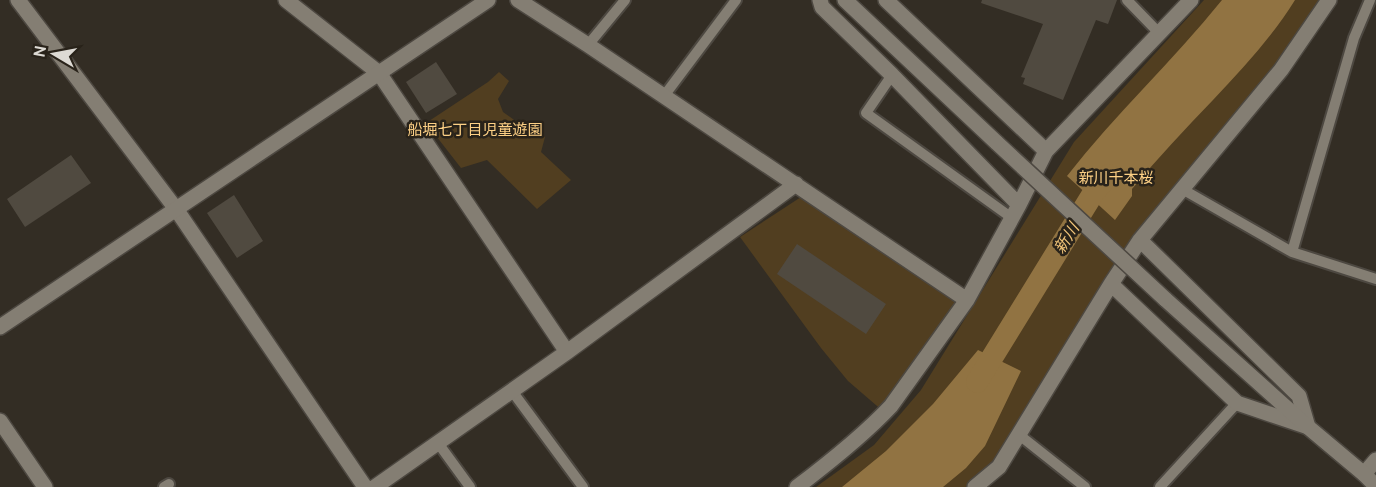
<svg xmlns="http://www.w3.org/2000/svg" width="1376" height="487" viewBox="0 0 1376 487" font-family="Overpass,'Noto Sans JP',sans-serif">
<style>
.green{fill:#513e20}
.water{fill:#917342}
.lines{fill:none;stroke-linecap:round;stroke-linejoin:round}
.canal{stroke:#917342;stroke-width:22}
.building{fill:#504a40}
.service-casing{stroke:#4d4841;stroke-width:14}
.minor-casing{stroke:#4d4841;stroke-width:18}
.tertiary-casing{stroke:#4d4841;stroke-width:18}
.service{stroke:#847e73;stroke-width:10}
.minor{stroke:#847e73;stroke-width:15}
.tertiary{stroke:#847e73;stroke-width:15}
.tertiary-bridge-casing{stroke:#4d4841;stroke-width:18;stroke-linecap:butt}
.tertiary-bridge{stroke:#847e73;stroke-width:15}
.labels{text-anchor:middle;stroke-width:5;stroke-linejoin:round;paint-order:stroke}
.park-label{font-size:15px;fill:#fdd085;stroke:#29231a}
.water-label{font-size:16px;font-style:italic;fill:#f1c479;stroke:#29231a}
</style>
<rect width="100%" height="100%" fill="#332d24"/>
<!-- green -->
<path class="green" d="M1204 0H1319L1274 66 1142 232 993 466 967 487H816L874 445 921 390 1074 142Z
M499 72 509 81 498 99 503 112 517 122 545 137 541 152 571 180 537 209 487 160 461 168 426 123 488 82Z
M801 197 960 301 884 412 848 381 821 348 740 237Z"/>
<!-- water -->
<path class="water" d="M1222 0H1295C1272 37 1243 68 1213 100 1185 129 1158 158 1132 189V196L1115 220 1067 176C1115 114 1173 61 1222 0Z
M978 350 1021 371 985 446 966 468 943 487H842L886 451 933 404Z"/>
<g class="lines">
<!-- canal -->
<path class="canal" d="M977 382 1094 192 1109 175"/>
</g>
<!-- building -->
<path class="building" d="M982 0H1117L1108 24 1096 20 1063 100 1023 84 1025 78 1021 77 1043 24 981 3Z
M436 62 457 94 426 113 406 82Z
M71 155 91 183 25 227 7 199Z
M234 195 263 241 237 258 207 213Z
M797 244 886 304 866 334 777 274Z"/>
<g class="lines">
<!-- service casing -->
<g class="service-casing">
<path id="service" d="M1127 0 1158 32
M588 45 625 0
M892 75 866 113 1012 218
M664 96 736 0
M1182 189 1292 252 1376 279
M1292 252 1354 38 1370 0
M512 391 583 487
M1018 434 1085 487
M438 443 470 487
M164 487 169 484
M1160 487 1237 403"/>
</g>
<!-- minor casing -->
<g class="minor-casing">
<path id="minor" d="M18 0 176 209 365 487
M286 0 379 73 567 352
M518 0 588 45 967 300
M820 0 822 7 892 75 1019 205 1046 151 886 0
M1046 151 1191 0
M1140 240 1299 396 1308 427
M1111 284 1237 403 1308 427
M0 421 45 487
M1364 474 1376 460
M375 487 567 352 796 184
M797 487C830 462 863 436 891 406L967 300 1019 205
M975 487 999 467 1111 284 1140 240 1281 70 1329 0"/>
</g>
<!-- tertiary casing -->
<g class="tertiary-casing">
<path id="tertiary" d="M845 0 997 143
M1165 299 1308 427 1364 474 1376 486
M0 327 488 0"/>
</g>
<!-- service -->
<use href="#service" class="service"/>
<!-- minor -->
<use href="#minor" class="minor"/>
<!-- tertiary -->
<use href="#tertiary" class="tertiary"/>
<!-- tertiary-bridge casing -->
<g class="tertiary-bridge-casing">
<path id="tertiary-bridge" d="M997 143 1165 299"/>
</g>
<!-- tertiary-bridge -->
<use href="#tertiary-bridge" class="tertiary-bridge"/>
</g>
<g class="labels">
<!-- park labels -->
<g class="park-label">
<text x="475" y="135">船堀七丁目児童遊園</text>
<text x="1116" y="183">新川千本桜</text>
</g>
<!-- water labels -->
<g class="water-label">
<text transform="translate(1066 238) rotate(-58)" y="6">新川</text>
</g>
</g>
<!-- north arrow -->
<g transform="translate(54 54) rotate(280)" stroke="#29231a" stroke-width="4.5" paint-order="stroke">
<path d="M0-4.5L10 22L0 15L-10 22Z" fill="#dddad4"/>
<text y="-9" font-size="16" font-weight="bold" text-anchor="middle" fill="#dddad4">N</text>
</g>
</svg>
